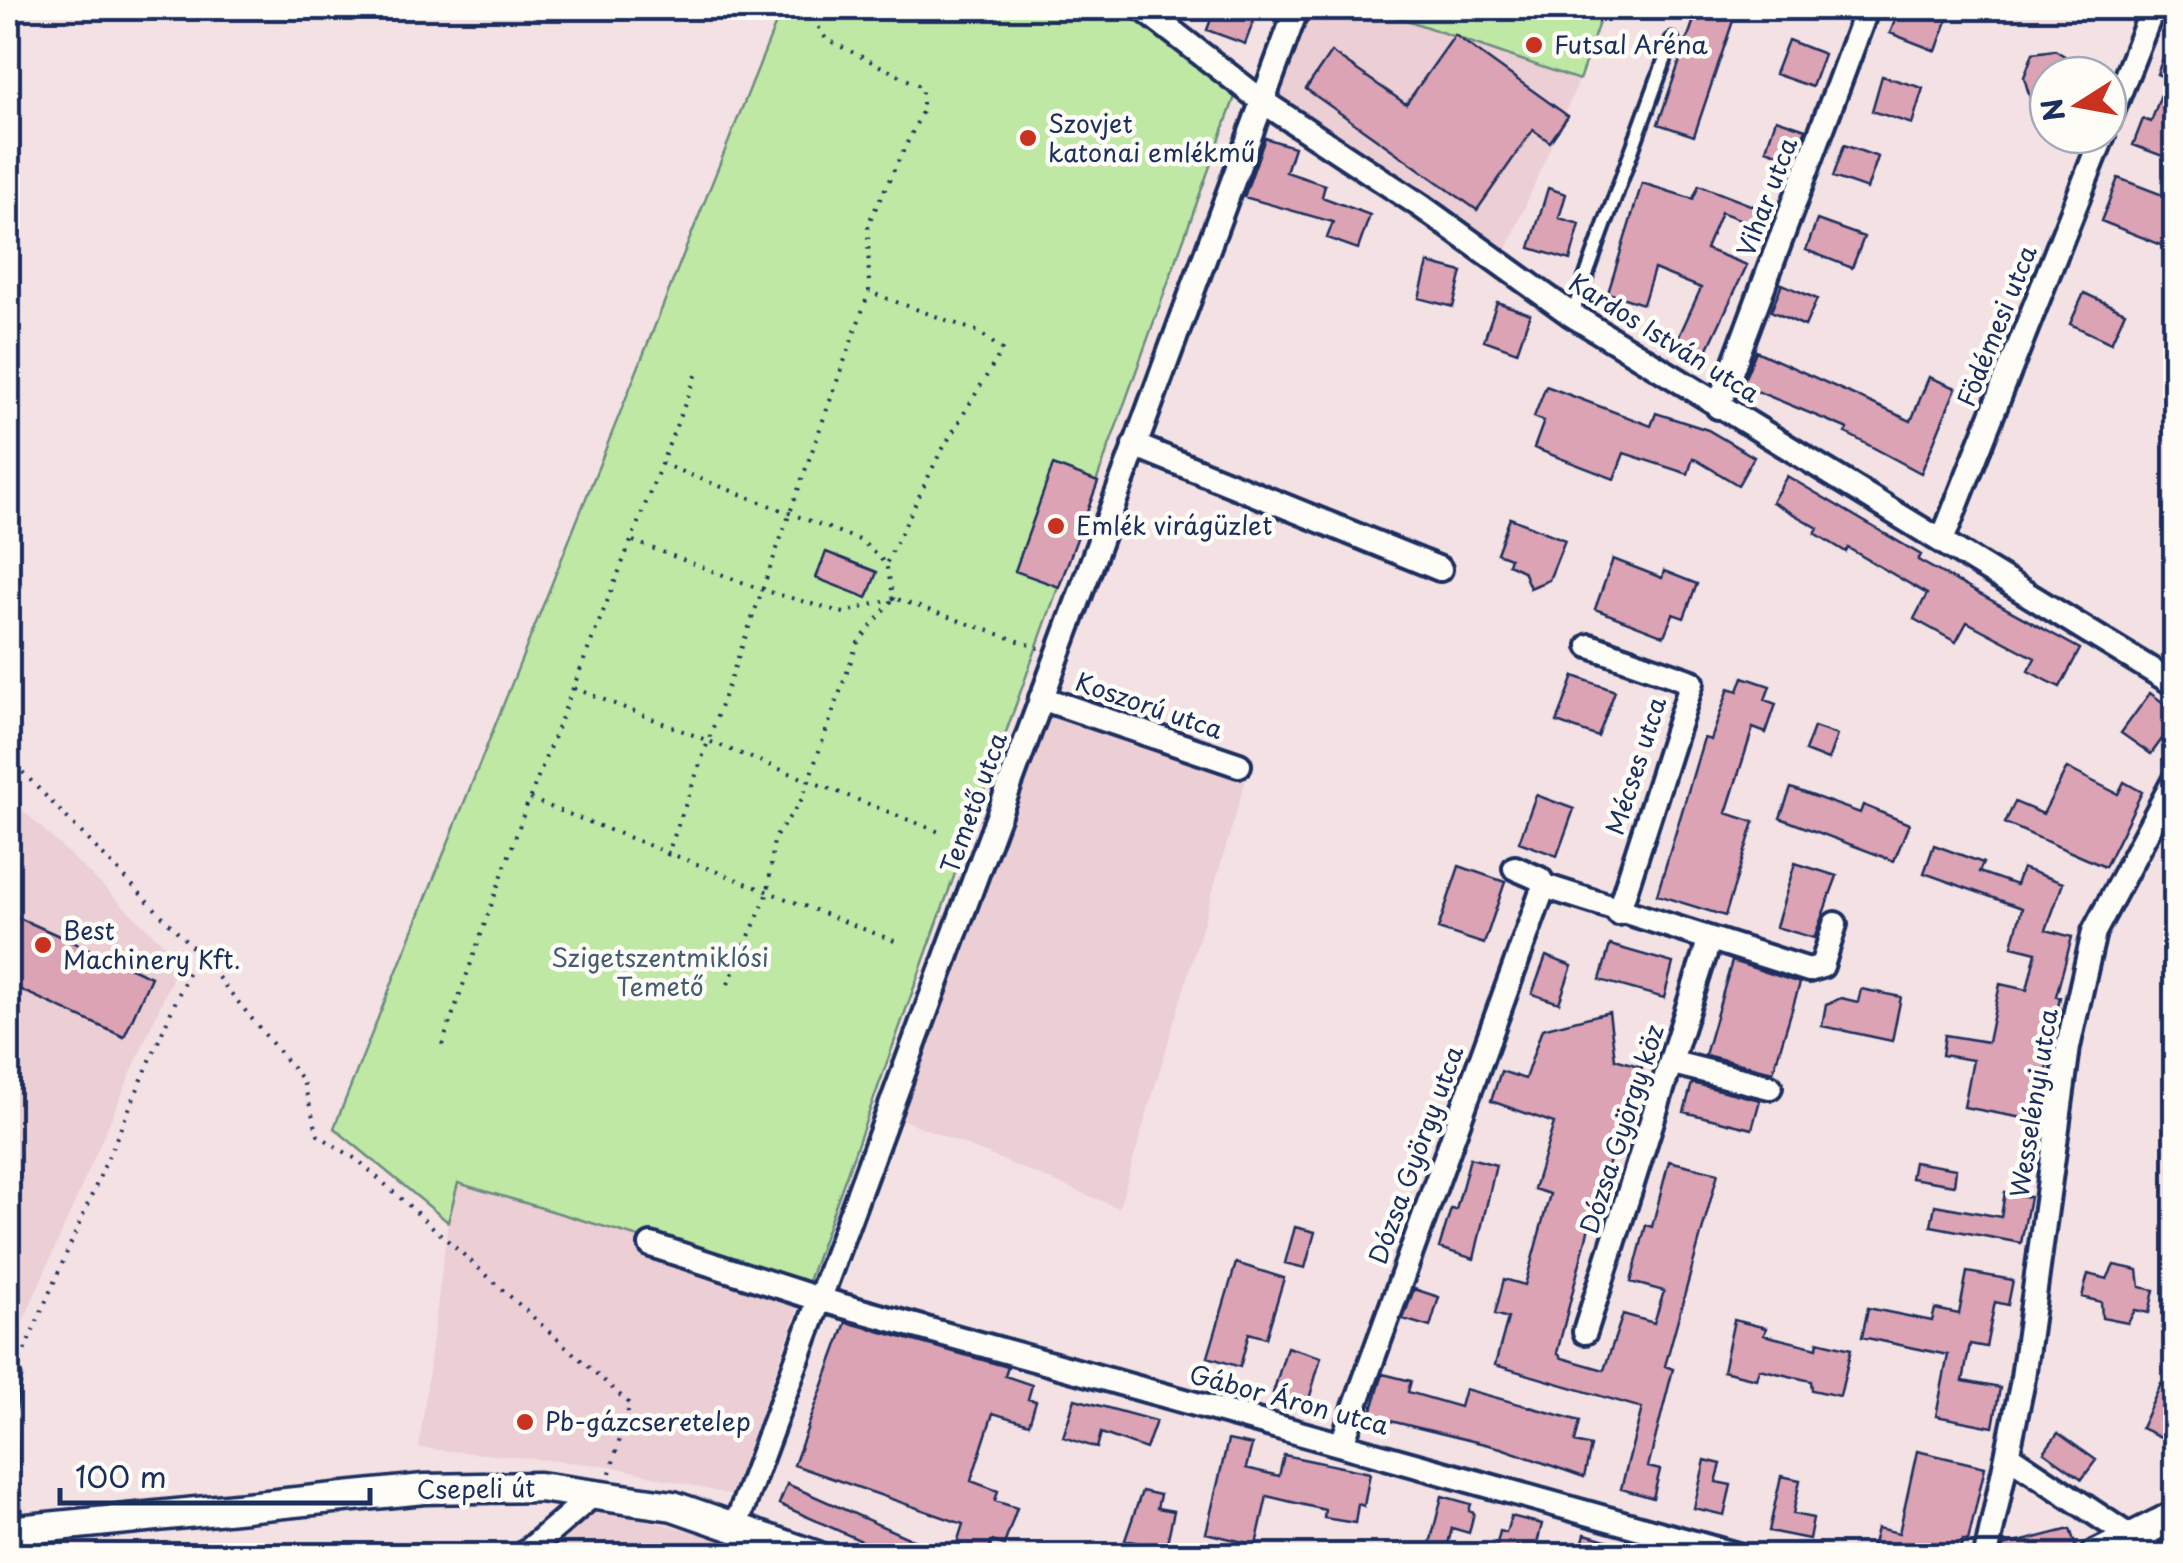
<svg xmlns="http://www.w3.org/2000/svg" width="2183" height="1563" viewBox="0 0 2183 1563" font-family="'Playpen Sans',sans-serif">
<style>
.built{fill:#ecced5}
.green{fill:#bee8a4;stroke:#6c8c81;stroke-width:2.5}
.building{fill:#dba3b3;stroke:#1b2f5e;stroke-width:2.5}
.lines{fill:none;stroke-linecap:round;stroke-linejoin:round}
.service-casing{stroke:#1b2f5e;stroke-width:19}
.minor-casing{stroke:#1b2f5e;stroke-width:30}
.tertiary-casing{stroke:#1b2f5e;stroke-width:35}
.path{stroke:#1b2f5e;stroke-width:4;stroke-dasharray:2.5 8;stroke-linecap:butt}
.service{stroke:#fdfcf7;stroke-width:11}
.minor{stroke:#fdfcf7;stroke-width:22}
.tertiary{stroke:#fdfcf7;stroke-width:28}
.poi-dot{fill:#c8321e;stroke:#fdfcf7;stroke-width:4}
.labels{text-anchor:middle;stroke-width:9;stroke-linejoin:round;paint-order:stroke}
.poi-label{font-size:25px;fill:#1b2f5e;stroke:#fdfcf7;text-anchor:start}
.street-label{font-size:25px;fill:#1b2f5e;stroke:#fdfcf7}
.park-label{font-size:25px;fill:#445d70;stroke:#fdfcf7}
</style>
<rect width="100%" height="100%" fill="#f3e1e3"/>
<filter id="ink" filterUnits="userSpaceOnUse"><feTurbulence type="fractalNoise" baseFrequency=".01" numOctaves="2"/><feDisplacementMap in="SourceGraphic" scale="20" xChannelSelector="R" yChannelSelector="G"/><feConvolveMatrix kernelMatrix="1 2 1 2 8 2 1 2 1" color-interpolation-filters="sRGB"/></filter>
<g filter="url(#ink)">
<!-- built -->
<path class="built" d="M1297 8H1368L1579 80 1501 263 1262 101Z
M1040 703 1248 772 1119 1208 890 1114Z
M8 796 180 960 8 1356Z
M457 1182 806 1287 731 1495 611 1466 419 1448 448 1222Z
M593 1508 706 1534 757 1554 542 1556Z"/>
<!-- green -->
<path class="green" d="M782 8H1126L1236 94 806 1287 458 1183 448 1222 334 1128Z
M1372 8H1604L1579 80Z"/>
<!-- building -->
<path class="building" d="M1215 8 1257 12 1245 44 1207 30Z
M1698 8 1735 15 1694 136 1658 124Z
M1900 8H1929L1949 15 1936 51 1890 33Z
M2174 29H2176V161L2133 145 2143 119 2151 122 2167 78 2157 74Z
M1455 35 1568 116 1550 142 1533 130 1477 210 1306 89 1331 52 1406 104Z
M1788 40 1824 54 1812 87 1775 74Z
M2055 50 2066 57 2055 75H2048V111L2032 105 2024 77 2033 53Z
M1882 76 1923 88 1912 124 1872 111Z
M1776 119 1806 129 1794 159 1766 149Z
M1265 138 1294 147 1286 172 1325 185 1322 197 1370 215 1358 249 1327 238 1333 222 1244 197Z
M1844 145 1878 157 1867 189 1833 177Z
M2118 178 2176 200V231L2169 248 2101 221Z
M1642 183 1693 199 1699 185 1771 213 1765 229 1721 212 1706 249 1747 265 1704 357 1676 343 1701 288 1654 269 1643 304 1608 293Z
M1548 188 1566 194 1559 218 1580 224 1570 260 1530 248Z
M1817 220 1864 237 1852 268 1806 250Z
M1428 263 1462 272 1453 307 1419 298Z
M1782 284 1817 299 1805 326 1771 311Z
M2084 293 2125 312 2111 343 2070 324Z
M1497 302 1530 314 1517 352 1484 340Z
M1756 351 1911 421 1929 377 1956 388 1921 473 1846 433 1848 429 1742 385Z
M1546 386 1651 426 1656 413 1708 430 1754 457 1738 485 1693 458 1688 474 1624 453 1614 479 1534 448 1544 421 1534 417Z
M1053 465 1098 482 1059 587 1015 571Z
M1787 476 1921 555 1918 560 2080 649 2060 687 2028 671 2035 658 1967 622 1956 642 1914 619 1927 594 1848 548 1846 552 1815 533 1818 528 1772 502Z
M1510 518 1565 540 1549 580 1530 588 1523 571 1508 564 1510 558 1497 553Z
M826 552 877 572 867 598 816 578Z
M1613 559 1662 578 1664 571 1697 584 1684 618 1673 614 1664 636 1595 609Z
M1574 676 1615 691 1598 737 1557 722Z
M1743 677 1770 686 1765 700 1776 704 1766 733 1753 728 1726 813 1754 822 1725 916 1657 895 1704 738 1711 740 1729 688 1738 691Z
M2150 693 2176 712V720L2151 754 2121 733Z
M1814 727 1837 735 1828 760 1805 751Z
M2067 768 2118 794 2124 782 2142 792 2105 867 2005 823 2015 802 2043 814Z
M1791 788 1860 813 1863 805 1909 824 1894 861 1780 818Z
M1536 795 1574 809 1557 856 1519 842Z
M1934 845 1983 863 1979 872 2016 885 2022 868 2063 883 2046 930 2072 937 2056 996 2060 997 2038 1121 1964 1107 1973 1060 1942 1055 1945 1035 1988 1042 2000 984 2027 990 2036 952 2012 946 2022 908 1924 873Z
M1795 863 1837 876 1814 938 1776 927Z
M1459 866 1505 882 1484 944 1438 929Z
M8 913 151 977 124 1037 8 984Z
M1610 945 1673 963 1664 998 1600 980Z
M1546 956 1572 966 1559 1003 1532 994Z
M1732 961 1800 983 1773 1072 1705 1055Z
M1861 989 1901 997 1892 1041 1822 1026 1826 1004 1841 998 1858 1002Z
M1609 1012 1615 1059 1642 1067 1619 1159 1611 1157 1588 1231 1557 1353 1562 1358 1604 1370 1623 1314 1654 1323 1664 1291 1631 1282 1646 1225 1652 1227 1669 1161 1718 1173 1665 1366 1673 1369 1648 1467 1660 1470 1653 1498 1621 1489 1642 1408 1495 1365 1508 1318 1495 1314 1504 1279 1525 1285 1550 1194 1534 1189 1554 1123 1491 1101 1501 1071 1525 1079 1542 1029Z
M1692 1083 1760 1100 1752 1129 1684 1112Z
M1470 1158 1496 1165 1474 1259 1439 1248 1451 1209 1456 1210Z
M1914 1162 1956 1169 1954 1185 1911 1178Z
M2005 1192 2030 1197 2021 1243 1931 1226 1935 1205 2001 1217Z
M1295 1227 1315 1232 1305 1268 1285 1263Z
M1236 1263 1284 1278 1266 1338 1249 1333 1240 1367 1208 1357Z
M2114 1265 2138 1270 2140 1287 2154 1290 2149 1313 2135 1310 2128 1323 2102 1318 2101 1302 2082 1297 2088 1274 2107 1279Z
M1967 1272 2013 1280 2008 1305 1995 1302 1986 1347 1970 1344 1963 1381 2000 1388 1993 1427 1936 1416 1948 1355 1862 1337 1868 1308 1932 1321 1935 1309 1959 1314Z
M1414 1289 1439 1297 1430 1327 1403 1319Z
M1734 1320 1766 1328 1764 1335 1817 1348 1818 1341 1851 1349 1840 1396 1812 1390 1811 1381 1759 1369 1756 1379 1723 1371Z
M846 1322 1008 1367 1005 1376 1032 1385 1028 1399 1036 1401 1029 1424 993 1413 971 1481 998 1491 995 1501 1017 1508 1004 1545 992 1541 987 1556H953L963 1524 794 1465Z
M1287 1347 1321 1357 1308 1403 1273 1393Z
M1383 1374 1411 1381 1408 1392 1460 1407 1465 1389 1580 1421 1575 1442 1591 1446 1584 1477 1501 1448 1370 1416Z
M2161 1384 2176 1391V1444L2141 1428Z
M1075 1399 1156 1421 1146 1449 1101 1433 1097 1448 1063 1437Z
M2058 1433 2096 1460 2082 1479 2044 1452Z
M1228 1440 1252 1445 1246 1468 1279 1476 1284 1455 1370 1473 1364 1506 1358 1504 1355 1523 1324 1518 1325 1510 1267 1496 1256 1545 1206 1533Z
M1917 1451 1985 1467 1968 1541 1963 1540 1959 1556H1870L1877 1528 1899 1533Z
M1705 1460 1721 1464 1716 1482 1731 1485 1724 1515 1694 1508Z
M1781 1476 1800 1480 1793 1514 1813 1518 1809 1539 1769 1531Z
M787 1484 913 1540 906 1556H895L779 1504Z
M1142 1491 1160 1495 1157 1508 1174 1511 1164 1556H1147L1149 1545 1125 1540Z
M1442 1496 1471 1504 1469 1511 1474 1513 1469 1533 1452 1528 1445 1556H1427Z
M1511 1516 1542 1524 1535 1551 1517 1546 1515 1556H1494L1500 1531 1506 1533Z
M2070 1529 2077 1550 2065 1556H2001L2003 1546Z
M1585 1534 1643 1551 1642 1556H1579Z"/>
<g class="lines">
<!-- service casing -->
<g class="service-casing">
<path id="service" d="M1572 315 1672 40
M8 1408 14 1376
M8 1418 14 1529"/>
</g>
<!-- minor casing -->
<g class="minor-casing">
<path id="minor" d="M1142 8 1262 101 1421 206 1572 315 2176 685
M2108 122 2153 8
M1718 407 1867 8
M1134 445 1440 569
M1943 538 2103 135
M1590 646 1692 682 1618 913
M1041 698 1239 765
M1515 868 1540 879 1544 886 1809 970 1822 966 1835 924
M1673 1063 1770 1087
M651 1245 822 1300 1741 1556
M1585 1332 1709 941
M1342 1443 1544 886
M2009 1456 2159 1556
M736 1525 1297 8
M33 1528 36 1556
M14 1531 17 1556
M522 1556 595 1493
M1986 1556 2022 1385 2068 1047 2094 932 2176 777"/>
</g>
<!-- tertiary casing -->
<g class="tertiary-casing">
<path id="tertiary" d="M8 1531 424 1489 539 1487 673 1506 817 1556
M2094 1556 2176 1515"/>
</g>
<!-- path -->
<path class="path" d="M813 18 826 39 922 87V112L868 224 869 292 979 332 1002 350 939 455 886 564
M633 541 763 590 844 613 894 598 886 564 862 541 662 464
M574 688 942 833
M8 757 197 952 19 1363
M530 799 897 942
M667 856 869 292
M198 953 303 1081 318 1135 359 1161 630 1404 610 1473
M728 984 768 893 774 839 802 799 857 644 894 598 1039 648
M442 1045 525 810 699 368
M840 1550 850 1556"/>
<!-- service -->
<use href="#service" class="service"/>
<!-- minor -->
<use href="#minor" class="minor"/>
<!-- tertiary -->
<use href="#tertiary" class="tertiary"/>
</g>
</g>
<!-- markers -->
<g class="poi-dot">
<circle cx="1534" cy="45" r="10"/>
<circle cx="1028" cy="138" r="10"/>
<circle cx="1056" cy="526" r="10"/>
<circle cx="43" cy="945" r="10"/>
<circle cx="525" cy="1422" r="10"/>
</g>
<g class="labels">
<!-- poi labels -->
<g class="poi-label">
<text x="1554" y="54">Futsal Aréna</text>
<text x="1048" y="133">Szovjet<tspan x="1048" dy="29">katonai emlékmű</tspan></text>
<text x="1076" y="535">Emlék virágüzlet</text>
<text x="63" y="940">Best<tspan x="63" dy="29">Machinery Kft.</tspan></text>
<text x="545" y="1431">Pb-gázcseretelep</text>
</g>
<!-- street labels -->
<g class="street-label">
<text transform="translate(1767 197) rotate(-69)" y="9">Vihar utca</text>
<text transform="translate(1997 326) rotate(-68)" y="9">Födémesi utca</text>
<text transform="translate(1664 338) rotate(32)" y="9">Kardos István utca</text>
<text transform="translate(1149 706) rotate(19)" y="9">Koszorú utca</text>
<text transform="translate(1636 766) rotate(-72)" y="9">Mécses utca</text>
<text transform="translate(974 803) rotate(-70)" y="9">Temető utca</text>
<text transform="translate(2034 1103) rotate(-81)" y="9">Wesselényi utca</text>
<text transform="translate(1622 1129) rotate(-72)" y="9">Dózsa György köz</text>
<text transform="translate(1416 1155) rotate(-70)" y="9">Dózsa György utca</text>
<text transform="translate(1289 1400) rotate(15)" y="9">Gábor Áron utca</text>
<text transform="translate(476 1489) rotate(-1)" y="9">Csepeli út</text>
</g>
<!-- park labels -->
<g class="park-label">
<text x="660" y="967">Szigetszentmiklósi<tspan x="660" dy="29">Temető</tspan></text>
</g>
</g>
<!-- margin -->
<rect width="2183" height="1563" fill="none" stroke="#fdfcf7" stroke-width="40"/>
<rect x="20" y="20" width="2143" height="1523" fill="none" stroke="#1b2f5e" stroke-width="4" filter="url(#ink)"/>
<!-- north arrow -->
<g transform="translate(2078 105) rotate(259)"><circle r="48" fill="#fdfcf7" stroke="#a3aaba" stroke-width="2.5"/>
<path d="M0-8L18 38L0 25L-18 38Z" fill="#c8321e"/>
<text y="-15" font-size="28" font-weight="bold" text-anchor="middle" fill="#1b2f5e">N</text>
</g>
<!-- scale -->
<path d="M60 1488v15h310v-15" fill="none" stroke="#1b2f5e" stroke-width="5"/>
<text x="75" y="1488" font-size="30" fill="#1b2f5e" stroke="#fdfcf7" stroke-width="8" paint-order="stroke">100 m</text>
</svg>
